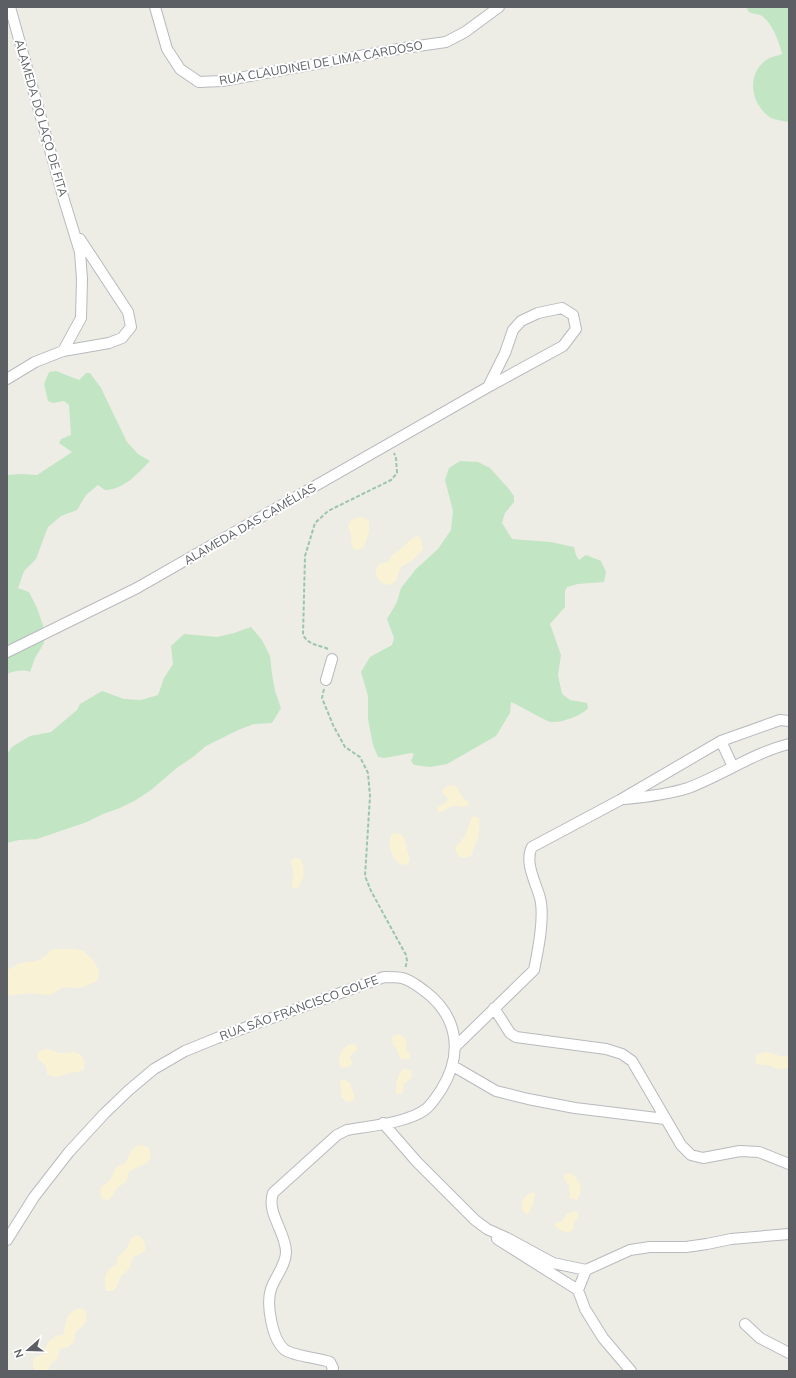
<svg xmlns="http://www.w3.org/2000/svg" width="796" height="1378" viewBox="0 0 796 1378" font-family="Mulish,sans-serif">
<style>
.green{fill:#c2e5c3}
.sand{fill:#f9f2d5}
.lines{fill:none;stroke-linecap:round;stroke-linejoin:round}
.street-casing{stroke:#b7babe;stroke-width:12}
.path{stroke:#9bc6a9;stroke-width:2;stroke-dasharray:4 2;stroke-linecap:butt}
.street{stroke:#fff;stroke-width:10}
.labels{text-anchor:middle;stroke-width:4;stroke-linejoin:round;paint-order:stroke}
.street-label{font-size:12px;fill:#5c6065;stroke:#fff}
</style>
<rect width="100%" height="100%" fill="#eeede5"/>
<!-- green -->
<path class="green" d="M748 7H789V122C784 121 776 120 771 118 751 105 746 76 765 61 769 57 777 56 782 54 780 43 772 23 762 16 759 14 753 14 749 12L747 9Z
M56 371 79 380 86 373H90L101 388 127 442 138 454 150 461C136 475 125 489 105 490L98 485 86 495 77 510 61 516 48 527 36 559 24 571 18 588 29 592 37 608 43 625 44 643 35 658 30 672C23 669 14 671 7 674V475L21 474 37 475 72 452 59 443 61 439 71 435 69 405 64 401 53 403 48 401 44 384 49 372Z
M460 461 478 462 490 468 508 488 514 496V502L505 513 502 523 512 539 551 542 574 547 576 555 579 560 586 555 601 561 606 572 604 582 578 584 567 587 565 591V607L550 624 561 655 558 675 562 694 570 700 587 703 588 708C582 716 561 723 551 722 545 721 519 705 511 702L510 713 496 736 447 764 430 767 414 765 411 761 414 754 411 753 385 758 378 757 373 745 368 719V696L361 672 370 657 392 645 394 638 387 619 397 602 401 588 416 569 438 549 451 530 453 511 445 480 449 468Z
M251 627 262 640 270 656 272 674 275 691 281 708 272 723 254 724 238 730 206 746 193 757 178 767 151 790 136 800 120 808 103 814 87 822 37 839 19 840 7 843V754L12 747 30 736 51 732 77 710 80 704 102 691 124 699 141 700 158 695 164 678 173 664 171 646 184 634 217 637 234 633Z"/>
<!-- sand -->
<path class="sand" d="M362 517 369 521V532L364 547C349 556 352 541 351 533 350 531 349 529 348 526 350 519 355 518 362 517Z
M417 536C422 539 423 544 423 549 419 554 414 559 409 562 407 564 403 565 401 567 397 572 399 580 393 583 382 590 371 574 378 566 381 562 386 563 389 561L393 554C403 550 407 540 417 536Z
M453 785 457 787 462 797 468 801 469 804C463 810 460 805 454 806 450 806 446 809 442 812L438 811 437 808 446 802 448 799 443 793V789L446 787Z
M475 816 479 818C480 823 479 833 478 838 477 844 472 846 473 853 466 862 456 857 455 848L465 836 472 817Z
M394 833 402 835 404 838 410 860 408 863 405 865C392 864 388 846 391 835Z
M294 858H297L301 860C305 870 305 879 297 888L293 889 292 885 294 876 291 861Z
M61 949H75L83 951 93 960 99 970 98 978 96 982 80 988 63 987 52 994 47 995 30 993 7 996V969C12 969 14 967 18 964 26 961 35 963 43 958 51 952 47 949 61 949Z
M399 1034C405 1037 408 1042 406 1049L410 1054V1058C406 1060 404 1060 400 1058L396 1047 393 1045 392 1037Z
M351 1044H355L357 1047 356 1051 350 1056 352 1063 350 1066 342 1068C335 1061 342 1046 351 1044Z
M47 1049C52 1050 55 1052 59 1053 64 1054 68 1052 72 1052 82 1052 87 1062 83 1070 77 1072 72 1072 66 1074 58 1076 55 1079 47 1074L46 1066 38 1059 37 1054 39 1051Z
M764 1052C773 1052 780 1058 789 1056V1069L785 1068 778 1069 767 1065H759L756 1063 755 1059 757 1055Z
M403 1069 411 1070 412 1077 404 1084 403 1092 400 1094H397C394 1089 398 1073 403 1069Z
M344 1079 350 1083 355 1097C353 1101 351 1102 347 1102L341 1097 342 1093 340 1082Z
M141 1145 149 1148 151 1156 147 1163 132 1170 129 1172 127 1180 124 1183 117 1188 110 1199 106 1200 102 1199C97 1184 104 1188 110 1180 117 1169 111 1169 125 1163 130 1155 130 1147 141 1145Z
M569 1173C580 1176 584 1192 577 1200L570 1198 569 1186 563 1177 566 1174Z
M533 1192 535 1195C534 1200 531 1213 527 1215 517 1208 523 1195 533 1192Z
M574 1211 577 1212 579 1216 573 1225 574 1228C570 1237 561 1231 555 1226L556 1223 563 1220 567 1214Z
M136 1235C144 1237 146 1244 145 1251L134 1257 131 1261 130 1268 121 1276 116 1288 113 1291H106C104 1279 104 1270 116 1265L118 1257 127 1248 130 1240Z
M81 1308C88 1311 88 1319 84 1325 81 1328 78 1329 76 1332 74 1334 75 1338 74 1342L68 1347 60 1349 57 1360C50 1361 51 1365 48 1371H36L33 1367V1359L37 1356 45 1354C44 1344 53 1335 63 1335 66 1323 66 1311 81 1308Z"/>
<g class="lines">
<!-- street casing -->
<g class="street-casing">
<path id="street" d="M155 7 167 49 180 69 199 82 222 81 404 48 446 42 465 32 499 7
M63 351 109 343 122 338 131 327 128 312 80 239
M7 379 35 362 63 351 81 318 82 279 80 252 64 200 10 7
M7 652 137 588 488 387 563 346 576 329 573 315 562 308 538 313 521 321 513 330 505 353 488 387
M326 680 332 659
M721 741 733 767
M625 799C645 797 670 794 688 788 723 775 753 753 789 744
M494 1008 510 1033 516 1037 606 1049 622 1054 632 1061 681 1145 691 1155 703 1158 740 1151 759 1152 789 1164
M456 1046 534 970C538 951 545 917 540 898 536 883 524 862 532 847L620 800 721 741 780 720 789 721
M453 1066 496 1091 528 1099 575 1108 665 1119
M383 1123 417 1162 475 1220 487 1229 507 1238 553 1263 586 1270 630 1250 650 1247H686L707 1244 731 1239 789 1234
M497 1239 578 1290 585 1309 603 1338 631 1371
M7 1240 34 1197 69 1152 104 1114 129 1090 154 1069 185 1051 217 1038 384 977C390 977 397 977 402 978 411 980 419 987 426 992 459 1018 463 1055 441 1090 437 1096 432 1104 426 1109 408 1123 369 1126 347 1130L337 1135 273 1193C266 1213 286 1232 286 1252 286 1265 275 1277 271 1289 266 1304 272 1340 285 1350 294 1356 318 1358 330 1362L333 1368 332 1371
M578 1290 586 1270
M745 1324 760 1338 789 1353"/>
</g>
<!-- path -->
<path class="path" d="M328 649 326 648C317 645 308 644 303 635L305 556 315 523 328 511 391 480 397 473 396 458 394 453
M324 689 322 698 333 725 345 747 360 757 368 773 370 796 365 876 371 891 406 955 407 961 405 969"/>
<!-- street -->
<use href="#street" class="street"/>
</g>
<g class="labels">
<!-- street labels -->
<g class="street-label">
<text transform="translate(321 63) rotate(-10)" y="4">RUA CLAUDINEI DE LIMA CARDOSO</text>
<text transform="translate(41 118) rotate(74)" y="4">ALAMEDA DO LAÇO DE FITA</text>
<text transform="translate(250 524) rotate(-30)" y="4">ALAMEDA DAS CAMÉLIAS</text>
<text transform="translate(299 1008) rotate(-20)" y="4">RUA SÃO FRANCISCO GOLFE</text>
</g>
</g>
<!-- border -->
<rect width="796" height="1378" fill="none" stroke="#5c6065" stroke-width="16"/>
<!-- north arrow -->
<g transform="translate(28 1350) rotate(250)" stroke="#ffffff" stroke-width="3" paint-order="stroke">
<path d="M0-3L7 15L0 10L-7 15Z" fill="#5c6065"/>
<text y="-6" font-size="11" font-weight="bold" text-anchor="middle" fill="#5c6065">N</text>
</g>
</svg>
